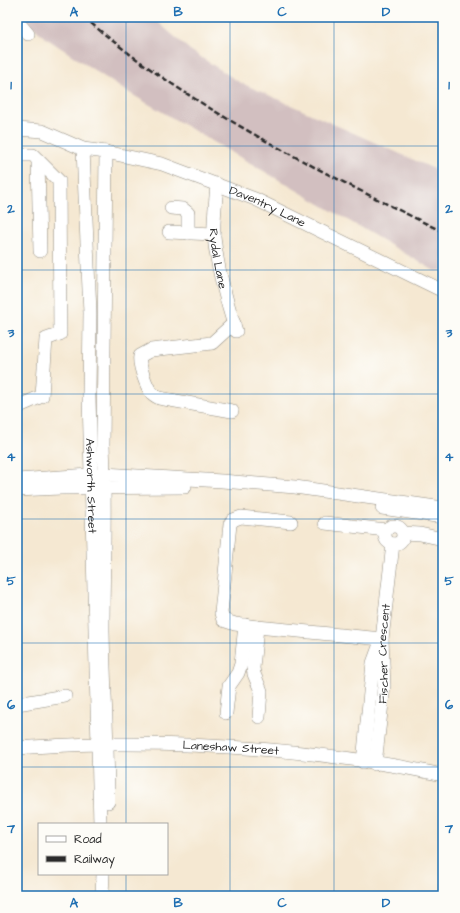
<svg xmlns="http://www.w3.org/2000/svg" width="460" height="913" viewBox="0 0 460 913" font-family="'Architects Daughter',sans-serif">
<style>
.industrial{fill:#d2bfc0}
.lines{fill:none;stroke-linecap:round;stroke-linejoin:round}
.minor-casing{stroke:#908a7e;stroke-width:14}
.minor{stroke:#fff;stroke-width:13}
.rail{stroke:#2b2b2b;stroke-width:2.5;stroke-dasharray:6 3;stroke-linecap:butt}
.grid{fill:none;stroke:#1f6fb2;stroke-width:1;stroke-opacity:0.55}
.labels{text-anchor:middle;stroke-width:3;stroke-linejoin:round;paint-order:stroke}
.street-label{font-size:12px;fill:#2b2b2b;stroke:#fdfcf7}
.neatline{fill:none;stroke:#1f6fb2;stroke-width:1.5}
.grid-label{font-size:13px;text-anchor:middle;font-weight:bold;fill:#1f6fb2}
</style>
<rect width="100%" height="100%" fill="#fdfcf7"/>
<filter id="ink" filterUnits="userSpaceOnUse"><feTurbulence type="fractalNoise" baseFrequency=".025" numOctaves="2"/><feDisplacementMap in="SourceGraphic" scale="8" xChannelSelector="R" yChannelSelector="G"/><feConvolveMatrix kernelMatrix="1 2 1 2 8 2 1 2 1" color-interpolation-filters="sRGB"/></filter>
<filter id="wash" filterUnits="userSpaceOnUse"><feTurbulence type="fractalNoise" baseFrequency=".012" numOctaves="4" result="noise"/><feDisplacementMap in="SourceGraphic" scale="16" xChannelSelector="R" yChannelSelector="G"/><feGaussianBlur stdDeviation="0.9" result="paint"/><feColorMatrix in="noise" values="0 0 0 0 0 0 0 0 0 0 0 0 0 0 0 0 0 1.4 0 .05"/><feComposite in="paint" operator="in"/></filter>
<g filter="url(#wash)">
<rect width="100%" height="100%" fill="#f5e8d2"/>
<!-- industrial -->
<path class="industrial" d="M23 17H152L190 50 239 82 443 173V270L435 271 121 88 43 36Z"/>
</g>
<g filter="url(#ink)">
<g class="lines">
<!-- minor casing -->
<g class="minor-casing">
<g id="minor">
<path d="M17 21 28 34"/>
<path id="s1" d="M17 129 42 131 83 149 106 152 162 164 255 199 443 291"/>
<path id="s2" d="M83 149 90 313 89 396 100 824"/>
<path d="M106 152 103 445C106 507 103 569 103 631 104 688 108 745 108 802"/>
<path d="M17 155H33L59 181 60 334 46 339 42 396 17 407"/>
<path d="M38 160 40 251"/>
<path id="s3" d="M217 184C216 201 213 219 214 236 217 268 226 300 236 331"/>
<path d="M171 208 183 209 188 213V233"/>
<path d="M169 232 214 234"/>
<path d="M232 411 159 398C155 396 153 395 151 392 146 386 138 363 140 356L151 350 212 343 234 323"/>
<path d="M17 480 104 474 222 481 295 487 443 508"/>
<path d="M17 490 61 488 185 487"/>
<path d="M382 508 443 517"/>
<path d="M291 522 241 517 233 520 230 524 221 613 223 620 235 624 257 627 382 639"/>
<path d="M325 523 386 530"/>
<circle cx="394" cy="535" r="9"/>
<path d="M403 533 420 534 443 539"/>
<path d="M257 627 253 668 254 674 261 691 259 717"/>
<path d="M17 704 65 696"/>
<path d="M226 713 229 686 238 673 241 664 245 625"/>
<path id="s4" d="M17 748C47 746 78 744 108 744 218 743 335 752 443 775"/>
<path d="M363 762 373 663 380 644"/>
<path id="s5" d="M375 764 384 686 382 639 393 544"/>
<path d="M102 896 103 874"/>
</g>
</g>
<!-- minor -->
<use href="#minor" class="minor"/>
<!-- rail -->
<path class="rail" d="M84 17C188 108 321 171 443 232"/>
</g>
</g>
<!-- grid -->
<path class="grid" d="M126 17V824M230 17V896M334 17V896M17 146H443M17 270H443M17 394H443M17 519H443M17 643H443M17 767H443M126 874V896"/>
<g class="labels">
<!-- street labels -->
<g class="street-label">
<text dy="4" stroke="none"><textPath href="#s1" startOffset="264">Daventry Lane</textPath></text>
<text dy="4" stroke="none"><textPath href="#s3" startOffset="75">Rydal Lane</textPath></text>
<text dy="4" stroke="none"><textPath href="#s2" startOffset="337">Ashworth Street</textPath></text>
<text dy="4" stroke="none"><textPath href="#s5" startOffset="111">Fischer Crescent</textPath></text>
<text dy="4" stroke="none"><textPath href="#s4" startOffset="214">Laneshaw Street</textPath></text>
</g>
</g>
<!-- margin -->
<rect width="460" height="913" fill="none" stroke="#fdfcf7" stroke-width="44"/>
<!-- legend -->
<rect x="38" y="823" width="130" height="52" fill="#fdfcf7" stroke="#a9a8a5"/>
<rect x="46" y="836" width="20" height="6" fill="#ffffff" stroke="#a9a8a5"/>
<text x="74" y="843" font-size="12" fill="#2b2b2b">Road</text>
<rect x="46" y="856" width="20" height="6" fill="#2b2b2b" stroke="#a9a8a5"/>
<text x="74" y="863" font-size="12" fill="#2b2b2b">Railway</text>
<rect x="22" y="22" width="416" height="869" class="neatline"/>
<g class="grid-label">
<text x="74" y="16">A</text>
<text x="178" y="16">B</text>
<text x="282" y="16">C</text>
<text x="386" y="16">D</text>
<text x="11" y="89">1</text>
<text x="449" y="89">1</text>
<text x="11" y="213">2</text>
<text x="449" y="213">2</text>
<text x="11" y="337">3</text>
<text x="449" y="337">3</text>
<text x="11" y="461">4</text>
<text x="449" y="461">4</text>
<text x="11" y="585">5</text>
<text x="449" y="585">5</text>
<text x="11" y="709">6</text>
<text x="449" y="709">6</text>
<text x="11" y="833">7</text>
<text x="449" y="833">7</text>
<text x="74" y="907">A</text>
<text x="178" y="907">B</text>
<text x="282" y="907">C</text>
<text x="386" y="907">D</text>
</g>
</svg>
